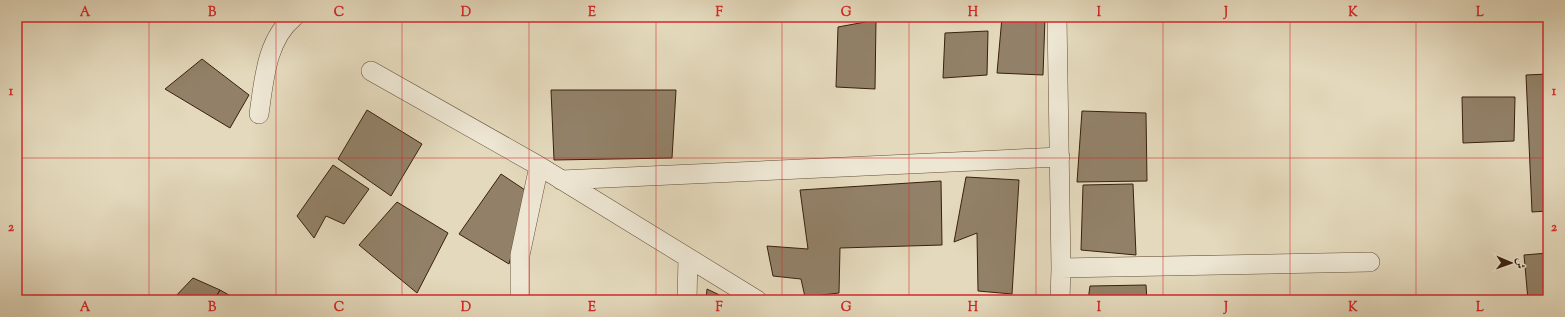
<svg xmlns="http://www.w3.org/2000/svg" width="1565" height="317" viewBox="0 0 1565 317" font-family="'Sorts Mill Goudy',Amiri,serif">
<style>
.building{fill:#928168;stroke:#39210c}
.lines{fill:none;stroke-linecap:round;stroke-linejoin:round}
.street-casing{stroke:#644f38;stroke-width:20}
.street{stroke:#ede6d3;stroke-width:19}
.grid{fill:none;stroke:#d62828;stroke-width:1;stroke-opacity:0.55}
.neatline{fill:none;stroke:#d62828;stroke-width:1.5}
.grid-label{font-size:13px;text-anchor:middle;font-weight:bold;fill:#d62828}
</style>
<rect width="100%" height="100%" fill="#e4d9bc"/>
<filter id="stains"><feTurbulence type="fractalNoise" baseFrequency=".005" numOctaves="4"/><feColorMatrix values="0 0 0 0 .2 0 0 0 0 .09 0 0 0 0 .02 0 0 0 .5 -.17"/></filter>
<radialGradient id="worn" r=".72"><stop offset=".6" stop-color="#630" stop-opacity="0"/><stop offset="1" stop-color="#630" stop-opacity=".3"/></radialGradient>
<!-- building -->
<path class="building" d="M1002 17 1045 18 1043 75 997 73Z
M876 20 875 89 836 87 838 27Z
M988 31 987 75 943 78 945 33Z
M202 59 249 95 230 128 165 89Z
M1548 74V211L1532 212 1526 75Z
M551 90H676L672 158 554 160Z
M1462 97H1515L1514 141 1463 143Z
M367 110 422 144 391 196 338 159Z
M1082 111 1146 113 1147 181 1077 182Z
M333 165 369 189 344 224 326 216 314 238 297 216Z
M501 174 528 192 509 264 459 234Z
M966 177 1019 180 1012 294 978 291 977 233 954 242Z
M941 181 942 245 840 248 839 293 805 297 801 279 773 276 767 246 808 249 800 190Z
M1133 184 1136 255 1081 250 1083 185Z
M397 202 448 233 417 293 359 245Z
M1548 253V300H1528L1524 255Z
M193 278 220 290 214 300H172Z
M1146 285 1147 300H1088L1090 286Z
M707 289 730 300H706Z
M220 290 238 300H214Z
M542 296 602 299V300H541Z"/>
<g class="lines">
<!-- street casing -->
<g class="street-casing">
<path id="street" d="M1057 17 1061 268 1060 300
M371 71 539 166 757 300
M259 114C264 81 266 40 294 17
M561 180 1060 157
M1061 268 1370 262
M520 300V255L539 166
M687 300 688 258"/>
</g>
<!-- street -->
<use href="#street" class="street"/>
</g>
<!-- grid -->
<path class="grid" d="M149 17V300M276 17V300M402 17V300M529 17V300M656 17V300M782 17V300M909 17V300M1036 17V300M1163 17V300M1290 17V300M1416 17V300M17 158H1548"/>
<!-- margin -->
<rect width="1565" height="317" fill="none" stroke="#e4d9bc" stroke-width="44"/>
<!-- north arrow -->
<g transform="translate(1511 263) rotate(92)" stroke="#ede6d3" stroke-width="3" paint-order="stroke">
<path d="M0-3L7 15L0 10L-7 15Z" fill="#39210c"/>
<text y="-6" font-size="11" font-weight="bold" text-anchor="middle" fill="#39210c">ش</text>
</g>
<rect x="22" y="22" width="1521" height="273" class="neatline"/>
<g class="grid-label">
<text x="85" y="16">A</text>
<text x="212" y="16">B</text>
<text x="339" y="16">C</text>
<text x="466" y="16">D</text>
<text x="592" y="16">E</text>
<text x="719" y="16">F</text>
<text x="846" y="16">G</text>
<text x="973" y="16">H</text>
<text x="1099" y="16">I</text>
<text x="1226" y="16">J</text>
<text x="1353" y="16">K</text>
<text x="1480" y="16">L</text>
<text x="11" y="95">1</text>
<text x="1554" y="95">1</text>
<text x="11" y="231">2</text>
<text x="1554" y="231">2</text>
<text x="85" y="311">A</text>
<text x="212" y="311">B</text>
<text x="339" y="311">C</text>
<text x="466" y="311">D</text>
<text x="592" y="311">E</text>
<text x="719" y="311">F</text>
<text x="846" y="311">G</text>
<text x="973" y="311">H</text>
<text x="1099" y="311">I</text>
<text x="1226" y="311">J</text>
<text x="1353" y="311">K</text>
<text x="1480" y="311">L</text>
</g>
<rect width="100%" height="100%" filter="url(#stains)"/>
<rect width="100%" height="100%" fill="url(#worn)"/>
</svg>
